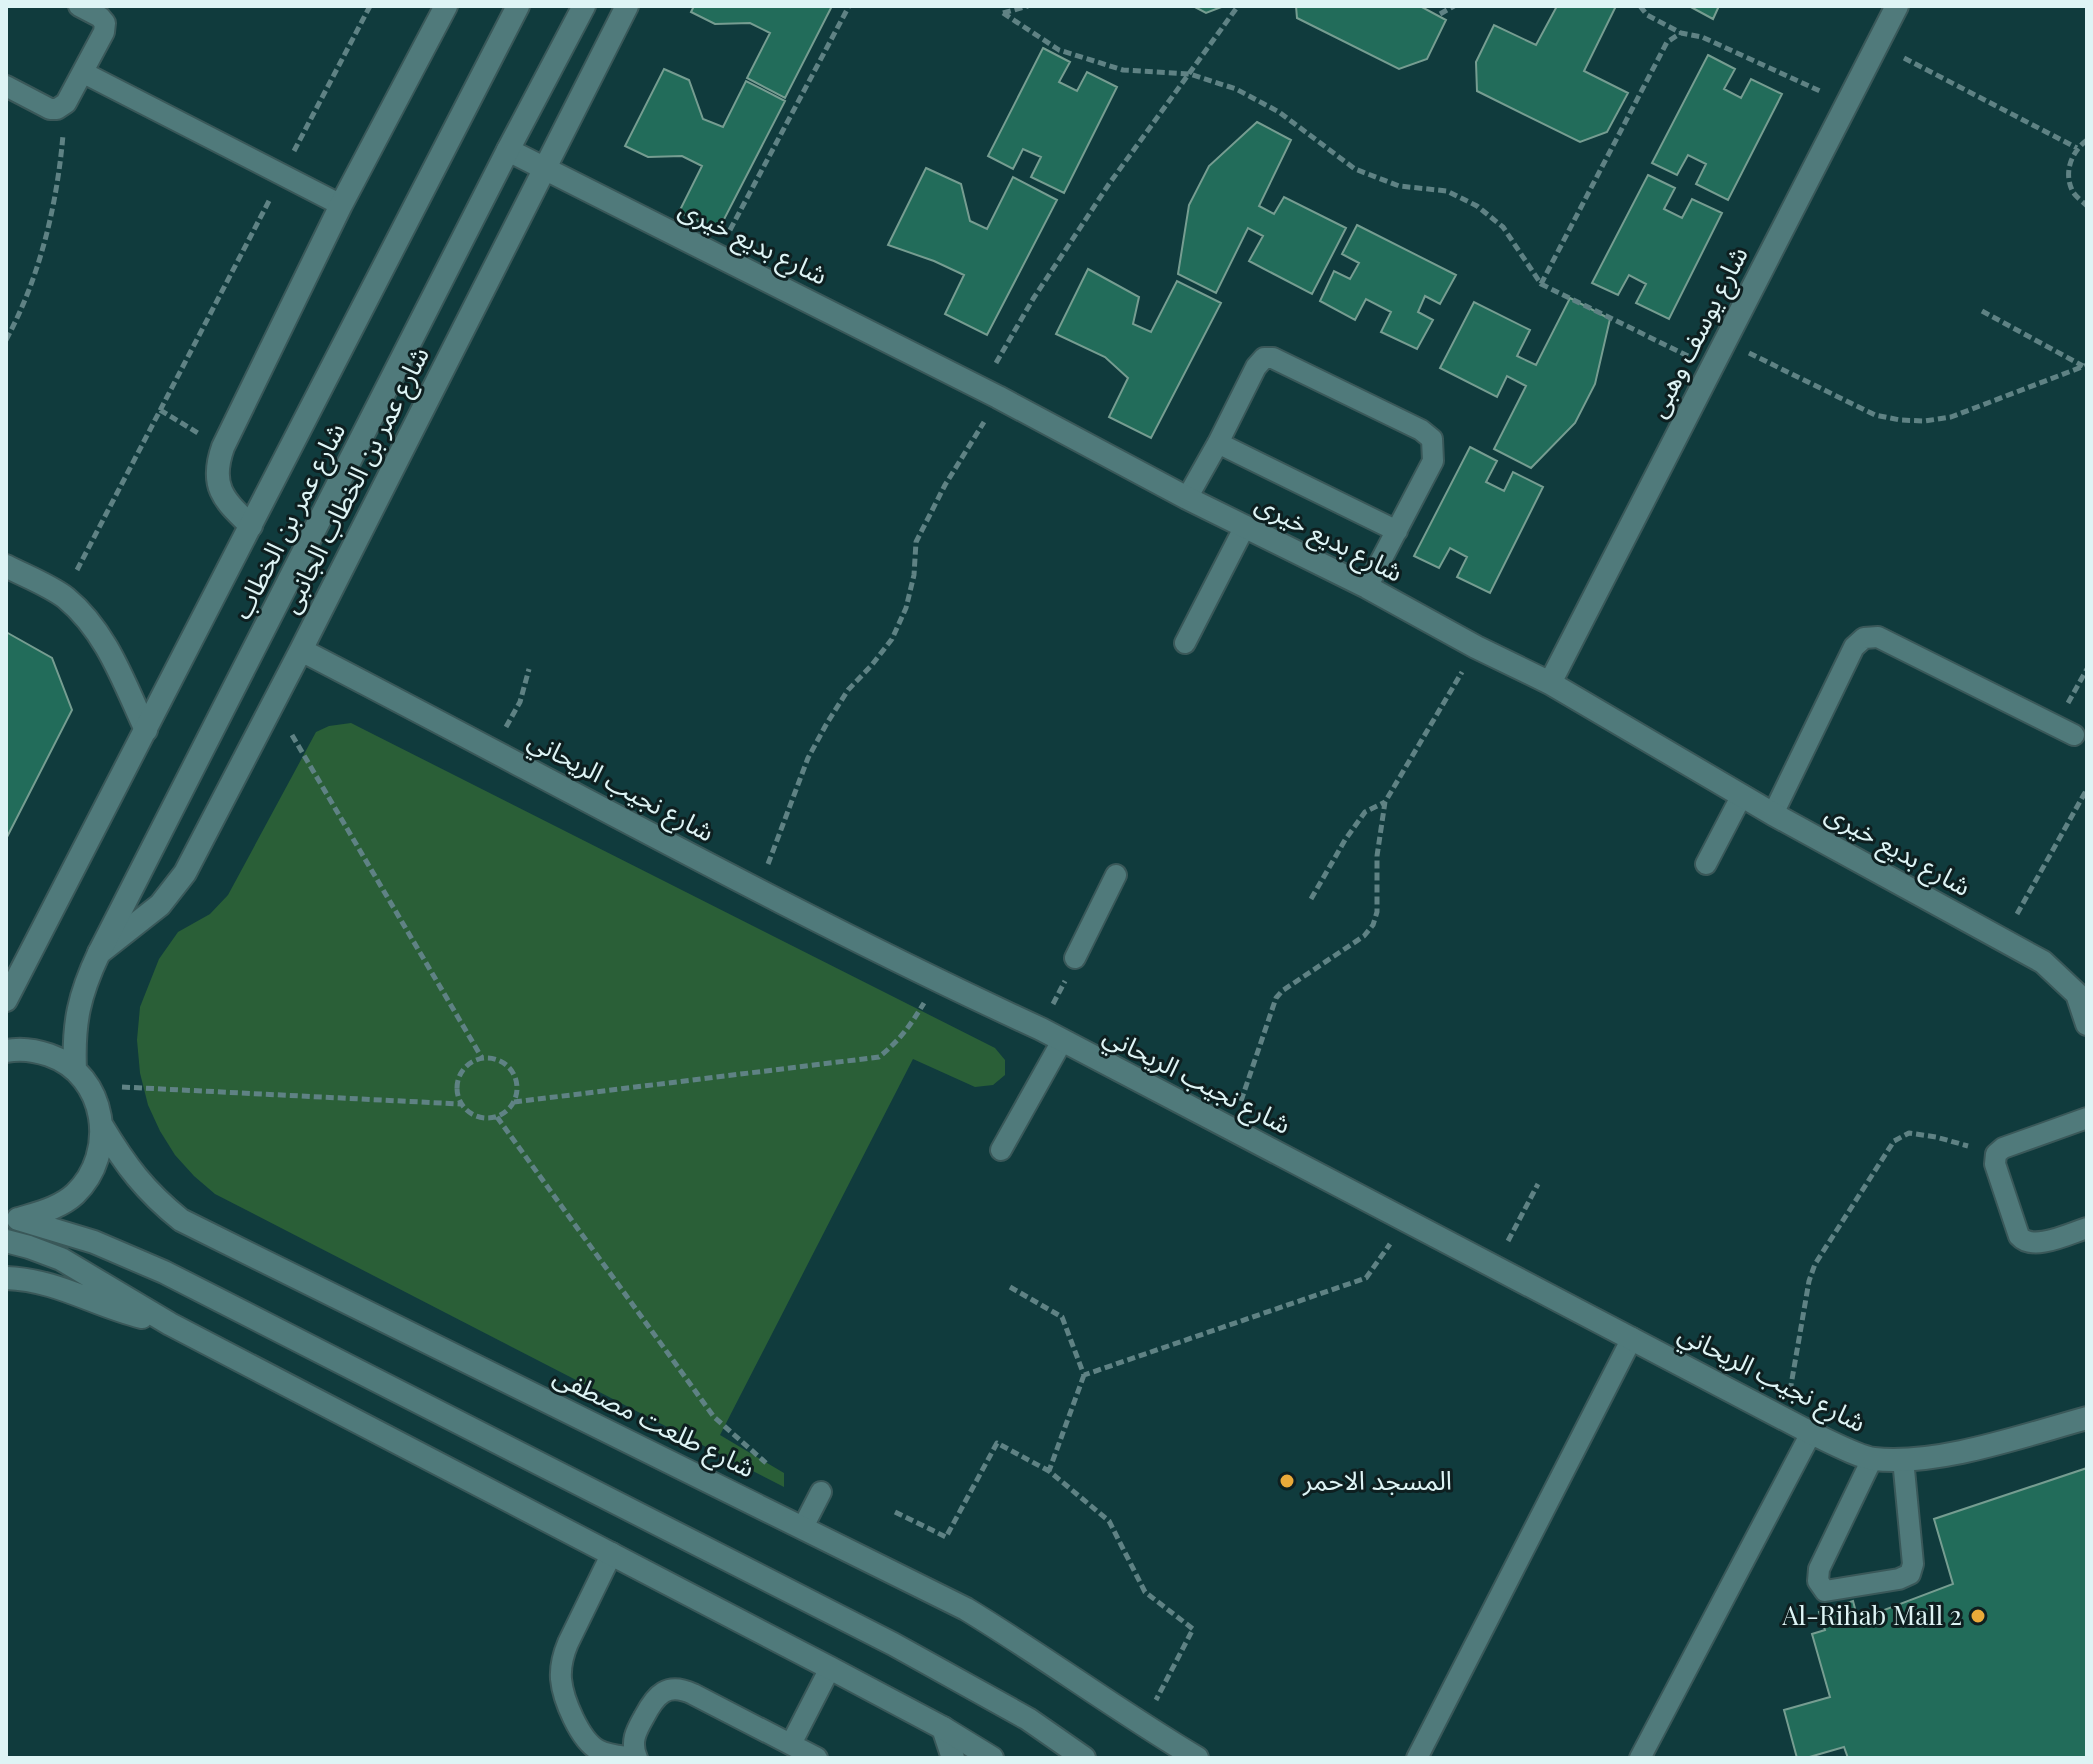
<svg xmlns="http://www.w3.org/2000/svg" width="2093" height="1764" viewBox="0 0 2093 1764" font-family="'Playfair Display','Noto Sans Arabic',serif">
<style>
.green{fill:#2a5f37}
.building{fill:#226c5a;stroke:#769d91;stroke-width:2}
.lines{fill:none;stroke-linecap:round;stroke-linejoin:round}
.service-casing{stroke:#3a5859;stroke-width:24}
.minor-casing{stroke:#3a5859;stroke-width:26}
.tertiary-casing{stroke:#3a5859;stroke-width:26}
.path{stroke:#5f8284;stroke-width:5;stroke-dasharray:8 4;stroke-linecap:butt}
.service{stroke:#507a7b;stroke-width:20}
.minor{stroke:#507a7b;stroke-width:22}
.tertiary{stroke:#507a7b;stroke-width:22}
.poi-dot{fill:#ebaa39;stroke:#0e1f20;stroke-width:3}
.labels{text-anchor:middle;stroke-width:6;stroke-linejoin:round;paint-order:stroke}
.street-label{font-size:26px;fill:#def4f5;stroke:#0e1f20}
.poi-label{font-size:26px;fill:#def4f5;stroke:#0e1f20;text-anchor:start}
</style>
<rect width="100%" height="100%" fill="#103b3d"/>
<!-- green -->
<path class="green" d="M351 723 995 1048 1005 1060V1075L993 1085 975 1087 913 1059 720 1435 784 1473V1487L215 1194 194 1176 175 1155 160 1131 148 1105 140 1073 137 1040 140 1007 159 959 178 932 210 914 228 895 316 732 329 726Z"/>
<!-- building -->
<path class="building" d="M694 6H832L785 98 747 78 770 33 750 23 715 24 691 12Z
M1193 6H1224L1206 13Z
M1296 6H1420L1446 20 1427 59 1399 69 1297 18Z
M1557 6H1616L1584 71 1628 93 1607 132 1580 142 1477 91 1476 62 1494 25 1536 45Z
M1689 6H1719L1713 19Z
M1043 48 1070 62 1059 82 1077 91 1087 72 1117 87 1064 193 1031 177 1041 157 1023 149 1013 169 988 156Z
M1708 55 1735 69 1724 89 1741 98 1751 79 1782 94 1728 200 1696 184 1706 164 1688 155 1677 175 1652 163Z
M664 69 689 80 703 119 723 127 746 81 785 101 718 231 679 212 702 166 682 156 648 157 625 146Z
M1257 122 1291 140 1259 206 1274 214 1284 197 1346 228 1312 294 1249 261 1263 236 1248 228 1216 293 1178 274 1189 205 1209 166Z
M926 168 961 184 970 221 987 229 1013 177 1057 200 987 335 945 314 964 275 934 261 888 245Z
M1648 175 1675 188 1664 209 1682 218 1692 199 1722 213 1669 319 1636 303 1646 284 1629 275 1618 295 1592 283Z
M1357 225 1456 275 1440 304 1425 296 1418 312 1433 320 1417 349 1381 332 1391 312 1366 299 1355 320 1320 301 1334 271 1350 279 1359 263 1342 254Z
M1088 269 1139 297 1133 324 1151 332 1177 281 1221 303 1151 438 1109 417 1128 378 1105 357 1056 334Z
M1570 298 1610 319 1595 384 1575 423 1531 468 1494 449 1526 386 1507 376 1497 397 1440 368 1474 302 1530 330 1517 356 1536 365Z
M1470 447 1497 461 1486 482 1504 491 1513 472 1543 487 1490 593 1457 577 1467 557 1450 548 1439 568 1414 556Z
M6 632 52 658 72 710 6 839Z
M2087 1468V1758H1848L1844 1747 1806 1758H1797L1784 1710 1830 1697 1812 1634 1825 1630 1819 1612 1853 1601 1858 1620 1953 1584 1934 1519Z"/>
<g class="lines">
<!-- service casing -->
<g class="service-casing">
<path id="service" d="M84 73 341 205
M6 86 50 109H57L66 103 104 32 105 23 100 17 79 6
M1218 443 1397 531
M1187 498 1218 443 1256 367 1264 358H1273L1421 430 1432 439 1433 461 1367 587
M1185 643 1245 526
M1773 814 1854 647 1864 638 1878 637 2074 735
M1706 864 1742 795
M1075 958 1116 875
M2087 1118 2003 1148 1996 1154 1995 1164 2019 1236C2033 1252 2068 1234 2087 1228
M1001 1150 1062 1041
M1872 1459 1819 1569 1818 1581 1825 1591 1899 1579 1910 1574 1913 1564 1903 1459
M803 1527 821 1492
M612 1553 568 1643C563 1655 560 1666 561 1679 563 1700 580 1740 598 1750 609 1756 623 1756 635 1758
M791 1744 830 1668
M637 1758C630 1742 636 1731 644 1717 656 1694 667 1682 693 1694L817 1758
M1417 1758 1632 1338
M1640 1758 1811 1433"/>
</g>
<!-- minor casing -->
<g class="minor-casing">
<path id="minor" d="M508 150 998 397 1187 498 1367 587 1476 647 1550 683 1773 814 2043 962 2077 994 2087 1024
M251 526C224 500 209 487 223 447L341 205 446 6
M6 566C25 576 49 585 66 598 107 632 124 683 146 730
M301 650C547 777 789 913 1041 1029L1811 1433C1827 1440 1858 1457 1874 1459 1938 1466 2025 1435 2087 1418
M1550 683 1897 6
M99 953 160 905 185 873 301 650 627 6
M943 1728 953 1758"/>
</g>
<!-- tertiary casing -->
<g class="tertiary-casing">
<path id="tertiary" d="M6 1000 518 6
M6 1051C21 1048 35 1050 49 1055 107 1075 118 1153 75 1194 60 1208 38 1213 19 1219
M75 1070C73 1023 79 995 99 953L508 150 584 6
M102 1126C126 1166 145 1191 181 1220L966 1609C1045 1657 1118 1711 1197 1758
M18 1219 94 1242 164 1272 893 1644 1028 1719 1084 1758
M6 1241 29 1247 61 1259 170 1324 830 1668 943 1728 992 1758
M6 1278C58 1280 93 1305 142 1317"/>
</g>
<!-- path -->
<path class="path" d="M1640 6 1647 15 1681 33
M1003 13 1059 50 1123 70 1190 74 1236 89 1279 112 1355 169 1399 186 1447 191 1477 206 1503 227 1541 284 1688 356
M1003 13 1028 6
M1440 14 1454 6
M1904 58 2077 148
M2087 140C2071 152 2063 173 2073 192 2076 197 2083 202 2087 206
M294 151 370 6
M730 230 849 6
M1541 284 1667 42 1681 33 1702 37 1820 91
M1982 311 2083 366
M6 340C40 277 57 205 63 135
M1749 353 1875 415 1900 420 1925 421 1951 417 2087 365
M996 363 1033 299 1109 184 1238 6
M160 410 198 433
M77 570 270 199
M2068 703 2087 669
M506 727 520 702 529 669
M292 735 482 1058
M768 864 808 758 827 723 848 690 871 666 892 639 906 608 914 575 916 542 945 485 984 422
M1311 899 1345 840 1365 812 1385 802
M2017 914 2087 789
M1053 1004 1065 981
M457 1088a30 30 0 1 1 60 0a30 30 0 1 1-60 0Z
M122 1087 460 1104
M1241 1101 1276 998 1282 991 1364 936 1373 925 1377 912V856L1385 802 1462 672
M514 1102 879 1057C900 1040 910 1026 924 1003
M497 1117 714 1417 766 1463
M1508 1241 1538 1184
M1010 1287 1062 1317 1084 1375 1366 1278 1390 1244
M1084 1375 1049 1471 1109 1521 1145 1592 1193 1629 1156 1700
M1790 1391 1809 1281 1815 1264 1894 1141 1909 1133 1936 1137 1968 1146
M895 1512 946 1537 997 1443 1049 1471"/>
<!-- service -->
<use href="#service" class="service"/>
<!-- minor -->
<use href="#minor" class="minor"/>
<!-- tertiary -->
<use href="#tertiary" class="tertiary"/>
</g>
<!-- markers -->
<g class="poi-dot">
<circle cx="1287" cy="1481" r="8"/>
<circle cx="1978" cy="1616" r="8"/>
</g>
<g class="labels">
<!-- street labels -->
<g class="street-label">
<text transform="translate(753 242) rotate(26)" y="9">شارع بديع خيرى</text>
<text transform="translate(1698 332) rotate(-63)" y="9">شارع يوسف وهبى</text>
<text transform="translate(355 480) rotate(-63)" y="9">شارع عمر بن الخطاب الجانبى</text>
<text transform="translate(289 521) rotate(-63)" y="9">شارع عمر بن الخطاب</text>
<text transform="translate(1329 538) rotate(27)" y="9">شارع بديع خيرى</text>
<text transform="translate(621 786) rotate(28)" y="9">شارع نجيب الريحاني</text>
<text transform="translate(1898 850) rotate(29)" y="9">شارع بديع خيرى</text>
<text transform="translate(1197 1080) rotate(27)" y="9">شارع نجيب الريحاني</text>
<text transform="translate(1772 1378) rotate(27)" y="9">شارع نجيب الريحاني</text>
<text transform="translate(654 1422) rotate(26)" y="9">شارع طلعت مصطفى</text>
</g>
<!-- poi labels -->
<g class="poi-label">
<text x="1303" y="1490">المسجد الاحمر</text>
<text x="1962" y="1625" text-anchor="end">Al-Rihab Mall 2</text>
</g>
</g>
<!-- border -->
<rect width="2093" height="1764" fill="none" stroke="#def4f5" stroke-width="16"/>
</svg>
